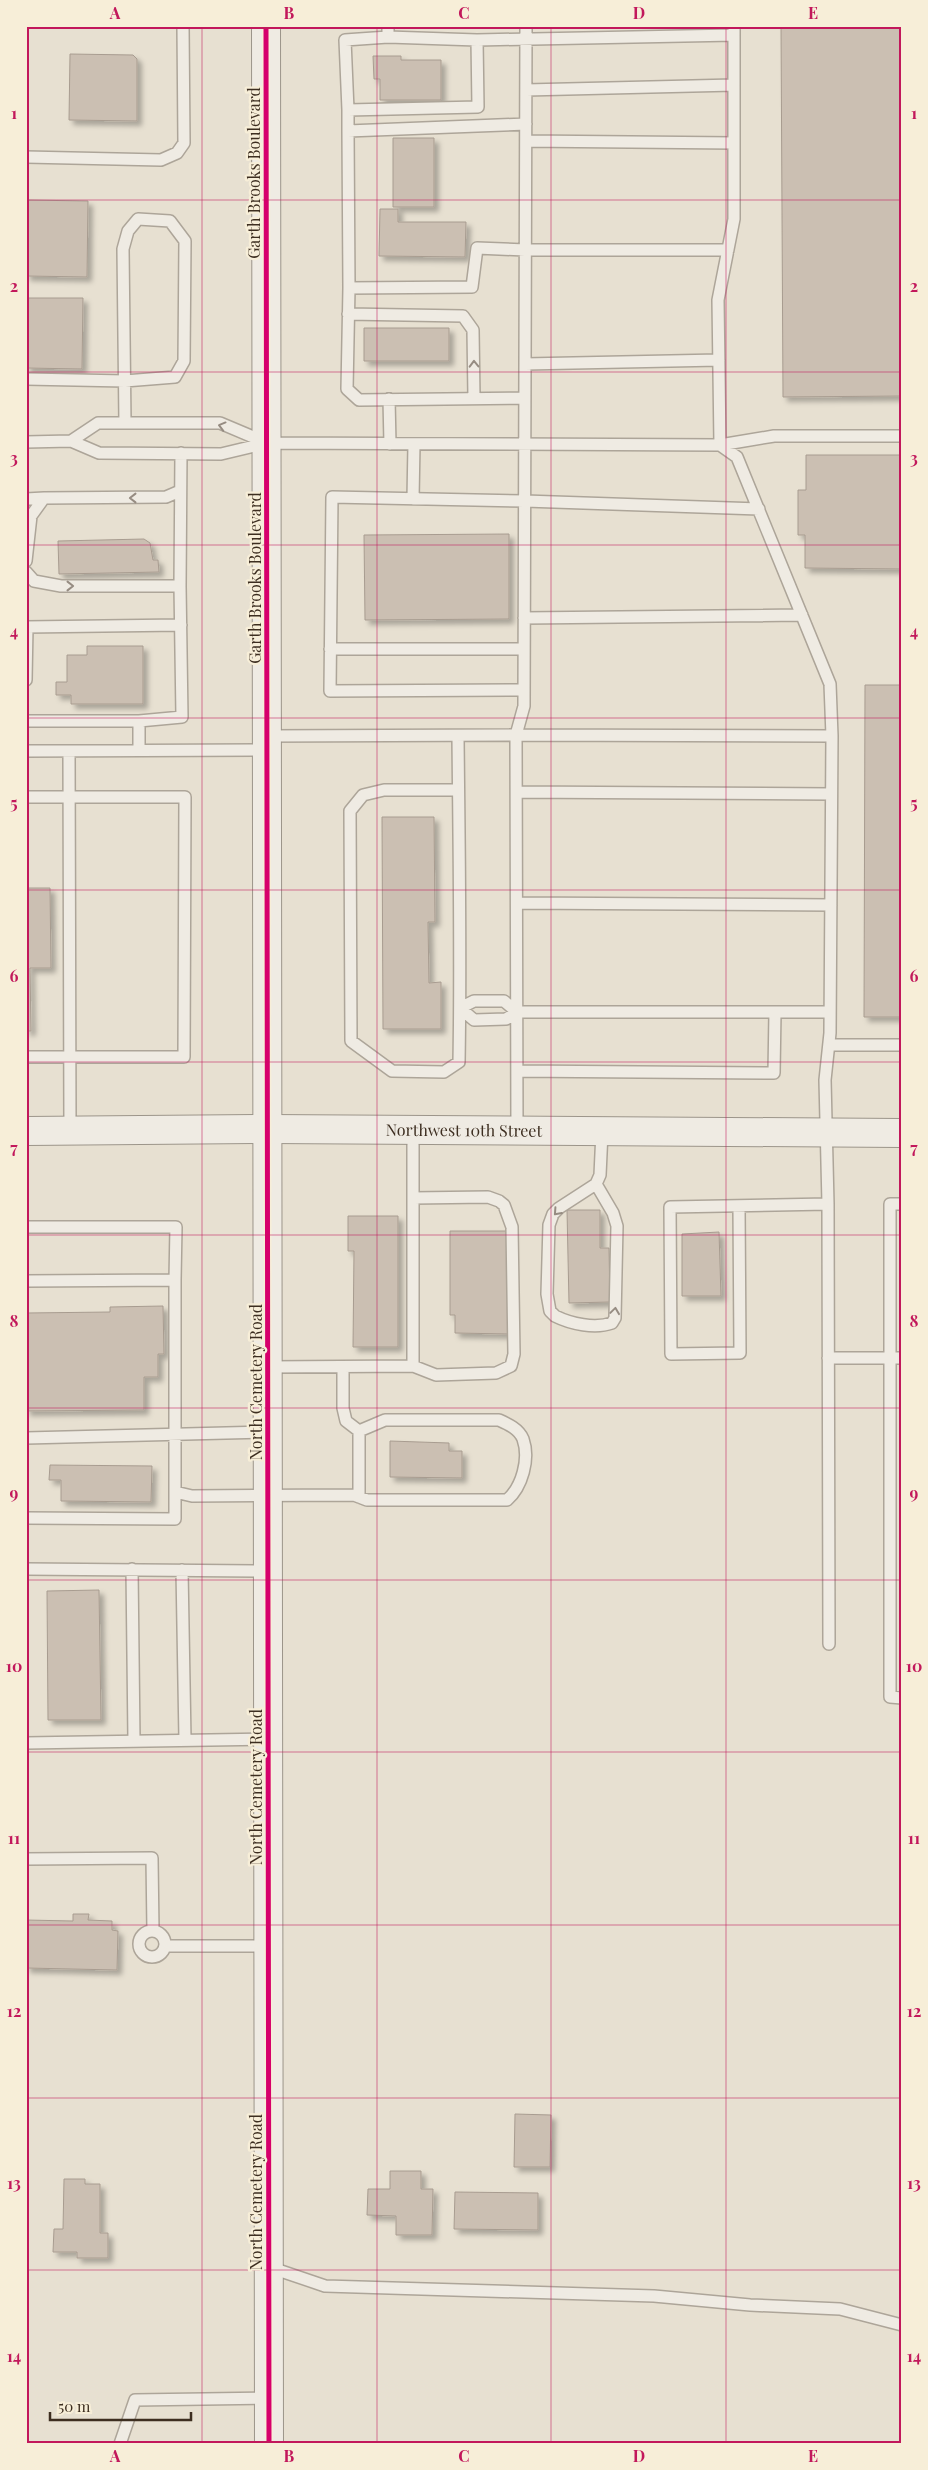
<svg xmlns="http://www.w3.org/2000/svg" width="928" height="2470" viewBox="0 0 928 2470" font-family="'Playfair Display',serif">
<style>
.building{fill:#cbbfb2;stroke:#a89c90;filter:url(#shadow)}
.lines{fill:none;stroke-linecap:round;stroke-linejoin:round}
.lane-casing{stroke:#ada599;stroke-width:14}
.secondary-casing{stroke:#9c958a;stroke-width:30}
.lane{stroke:#efebe3;stroke-width:11}
.secondary{stroke:#efebe3;stroke-width:28}
.cycleway-casing{stroke:#f7eed8;stroke-width:8}
.cycleway{stroke:#d6006c;stroke-width:5}
.oneway{stroke:#968c82}
.grid{fill:none;stroke:#c2185b;stroke-width:1;stroke-opacity:0.55}
.labels{text-anchor:middle;stroke-width:4.5;stroke-linejoin:round;paint-order:stroke}
.street-label{font-size:16px;fill:#3d2e20;stroke:#f7eed8}
.neatline{fill:none;stroke:#c2185b;stroke-width:2}
.grid-label{font-size:16px;text-anchor:middle;font-weight:bold;fill:#c2185b}
</style>
<defs>
<filter id="shadow"><feDropShadow dx="4.5" dy="4.5" stdDeviation="2.5" flood-color="#0004"/></filter>
</defs>
<rect width="100%" height="100%" fill="#e7e0d1"/>
<!-- building -->
<path class="building" d="M781 26H902V396L783 397Z
M70 54 133 55 137 59V121L69 120Z
M373 56H401V60H441V100H380V79H374Z
M393 138H434V207H393Z
M26 200 88 201 87 277 26 276Z
M380 209H398V222H466L465 257 379 256Z
M26 298H83L82 369 26 368Z
M364 328H449V361H364Z
M806 455H902V569L805 568V535H798V490H806Z
M509 534V619L365 620 364 535Z
M144 539 150 543 153 560H158L159 572 59 574 58 541Z
M87 646H143V704H71V695H56V682H67V655H87Z
M865 685H902V1017H864Z
M382 817H434L435 922H428L429 983 441 982V1029H383Z
M26 888H50L51 968H30L31 1031H26Z
M567 1210H600V1248H609L610 1302 569 1303Z
M348 1216H398V1347H353L354 1251H348Z
M450 1231H510L509 1334 455 1333V1315H450Z
M719 1232 721 1296H682V1234Z
M163 1306 164 1354H158V1377H144V1410L26 1411V1313L110 1312V1307Z
M390 1441 449 1443V1451H462V1478L390 1477Z
M50 1465 152 1466 151 1502 61 1501V1480H49Z
M99 1590 101 1720H48L47 1591Z
M73 1914H89L88 1920 112 1921V1930L118 1931 117 1970 26 1968V1920L73 1921Z
M515 2114 551 2115 550 2167H514Z
M390 2171H421V2189H433L432 2235H396V2216L367 2215 368 2189H390Z
M64 2179H85V2184H100V2233H108V2258H77V2252H53L54 2229H63Z
M455 2192 538 2193V2230L454 2229Z"/>
<g class="lines">
<!-- lane casing -->
<g class="lane-casing">
<path id="lane" d="M388 26V37L345 40 348 110 478 107 477 40 734 35
M388 37 477 40
M526 90 734 85
M348 110V131L526 124
M348 131 349 288 472 287 477 248 525 250H728
M526 141 734 143
M26 157 161 160 177 153 184 143 183 26
M349 288 347 389 359 400 525 398
M348 314 463 316 473 330 474 398
M525 364 719 360
M26 379 125 381 175 377 184 361 185 241 170 221 138 219 128 231 123 249 125 423
M389 399 390 444
M71 441 98 423H220L265 442
M26 442 71 441 99 453 221 454 267 443 720 445 718 300 734 219V26
M720 445 737 457 830 684 832 736 830 1033 825 1080 828 1204 670 1207 671 1354 740 1353 739 1206
M720 445 774 436H902
M26 499 44 498
M413 499 414 444
M26 561 31 516 44 498 166 497 180 491
M26 572 34 581 61 586H180
M524 618 802 615
M26 627 181 625
M330 649H524
M26 680 27 627
M524 690 330 691 332 497 525 501 759 509
M26 721H139L182 717 180 586 181 453
M139 721V750
M268 736 516 735 524 706 526 26
M458 736C459 844 461 953 459 1062L444 1072 392 1071 351 1041 350 811 363 795 384 790H458
M26 751 267 750
M69 751 70 1130
M517 792 831 794
M26 797H185L184 1057H26
M517 903 831 905
M474 1001H504L517 1012 506 1019 474 1020 460 1008Z
M517 1012H775
M829 1045H902
M517 1071 774 1073 775 1012H830
M517 1131 516 735 832 736
M596 1184 613 1213 617 1226 615 1318 612 1323C595 1329 571 1324 555 1316L550 1311 547 1294 549 1225 553 1214 559 1208 596 1184 600 1175 602 1132
M413 1198 488 1197 499 1201 504 1205 512 1227 514 1354 511 1366 496 1373 436 1375 413 1366
M828 1204 829 1644
M902 1204H890V1697L902 1698
M26 1227H176L175 1280 26 1281
M175 1280V1492
M828 1358H902
M269 1367 413 1366V1130
M343 1367V1408L346 1421 359 1431
M26 1438 269 1432
M26 1518 175 1519V1492L192 1496 354 1495 367 1500H507C522 1487 530 1459 523 1439 519 1429 508 1424 499 1420H385L359 1431V1497
M26 1569 269 1571
M132 1569 134 1741
M182 1570 185 1740
M26 1743 269 1739
M26 1859 152 1858 153 1931
M139 1944a13 13 0 1 1 26 0a13 13 0 1 1-26 0Z
M165 1946H269
M269 2267 325 2286 654 2296 750 2305 840 2309 902 2325
M120 2444 135 2400 269 2398"/>
</g>
<!-- secondary casing -->
<g class="secondary-casing">
<g id="secondary">
<path d="M266 26 269 2444"/>
<path id="s1" d="M26 1131 269 1129 902 1133"/>
</g>
</g>
<!-- lane -->
<use href="#lane" class="lane"/>
<!-- secondary -->
<use href="#secondary" class="secondary"/>
<!-- cycleway casing -->
<g class="cycleway-casing">
<path id="cycleway" d="M266 26 269 2444"/>
</g>
<!-- cycleway -->
<use href="#cycleway" class="cycleway"/>
</g>
<!-- one-way arrows -->
<defs><path id="oneway-chevron" d="M-2-3.5L2.5 0L-2 3.5" fill="none" stroke-width="1.6" stroke-linecap="round" stroke-linejoin="round" transform="scale(1.25)"/></defs>
<g class="oneway">
<use href="#oneway-chevron" transform="translate(474 364) rotate(-91)"/>
<use href="#oneway-chevron" transform="translate(222 426) rotate(-165)"/>
<use href="#oneway-chevron" transform="translate(133 498) rotate(180)"/>
<use href="#oneway-chevron" transform="translate(70 586)"/>
<use href="#oneway-chevron" transform="translate(557 1212) rotate(132)"/>
<use href="#oneway-chevron" transform="translate(615 1311) rotate(-82)"/>
</g>
<!-- grid -->
<path class="grid" d="M202 26V2444M377 26V2444M551 26V2444M726 26V2444M26 200H902M26 372H902M26 545H902M26 718H902M26 890H902M26 1062H902M26 1235H902M26 1408H902M26 1580H902M26 1752H902M26 1925H902M26 2098H902M26 2270H902"/>
<g class="labels">
<!-- street labels -->
<g class="street-label">
<text transform="translate(254 173) rotate(-90)" y="6">Garth Brooks Boulevard</text>
<text transform="translate(255 578) rotate(-90)" y="6">Garth Brooks Boulevard</text>
<text dy="6" stroke="none"><textPath href="#s1" startOffset="438">Northwest 10th Street</textPath></text>
<text transform="translate(256 1382) rotate(-90)" y="6">North Cemetery Road</text>
<text transform="translate(256 1787) rotate(-90)" y="6">North Cemetery Road</text>
<text transform="translate(256 2192) rotate(-90)" y="6">North Cemetery Road</text>
</g>
</g>
<!-- border -->
<rect width="928" height="2470" fill="none" stroke="#f7eed8" stroke-width="55"/>
<!-- scale -->
<path d="M50 2412v8h141v-8" fill="none" stroke="#3d2e20" stroke-width="2.5"/>
<text x="58" y="2412" font-size="15" fill="#3d2e20" stroke="#f7eed8" stroke-width="4" paint-order="stroke">50 m</text>
<rect x="28" y="28" width="872" height="2414" class="neatline"/>
<g class="grid-label">
<text x="115" y="19">A</text>
<text x="289" y="19">B</text>
<text x="464" y="19">C</text>
<text x="639" y="19">D</text>
<text x="813" y="19">E</text>
<text x="14" y="119">1</text>
<text x="914" y="119">1</text>
<text x="14" y="292">2</text>
<text x="914" y="292">2</text>
<text x="14" y="464">3</text>
<text x="914" y="464">3</text>
<text x="14" y="637">4</text>
<text x="914" y="637">4</text>
<text x="14" y="809">5</text>
<text x="914" y="809">5</text>
<text x="14" y="982">6</text>
<text x="914" y="982">6</text>
<text x="14" y="1154">7</text>
<text x="914" y="1154">7</text>
<text x="14" y="1327">8</text>
<text x="914" y="1327">8</text>
<text x="14" y="1499">9</text>
<text x="914" y="1499">9</text>
<text x="14" y="1672">10</text>
<text x="914" y="1672">10</text>
<text x="14" y="1844">11</text>
<text x="914" y="1844">11</text>
<text x="14" y="2017">12</text>
<text x="914" y="2017">12</text>
<text x="14" y="2189">13</text>
<text x="914" y="2189">13</text>
<text x="14" y="2362">14</text>
<text x="914" y="2362">14</text>
<text x="115" y="2462">A</text>
<text x="289" y="2462">B</text>
<text x="464" y="2462">C</text>
<text x="639" y="2462">D</text>
<text x="813" y="2462">E</text>
</g>
</svg>
